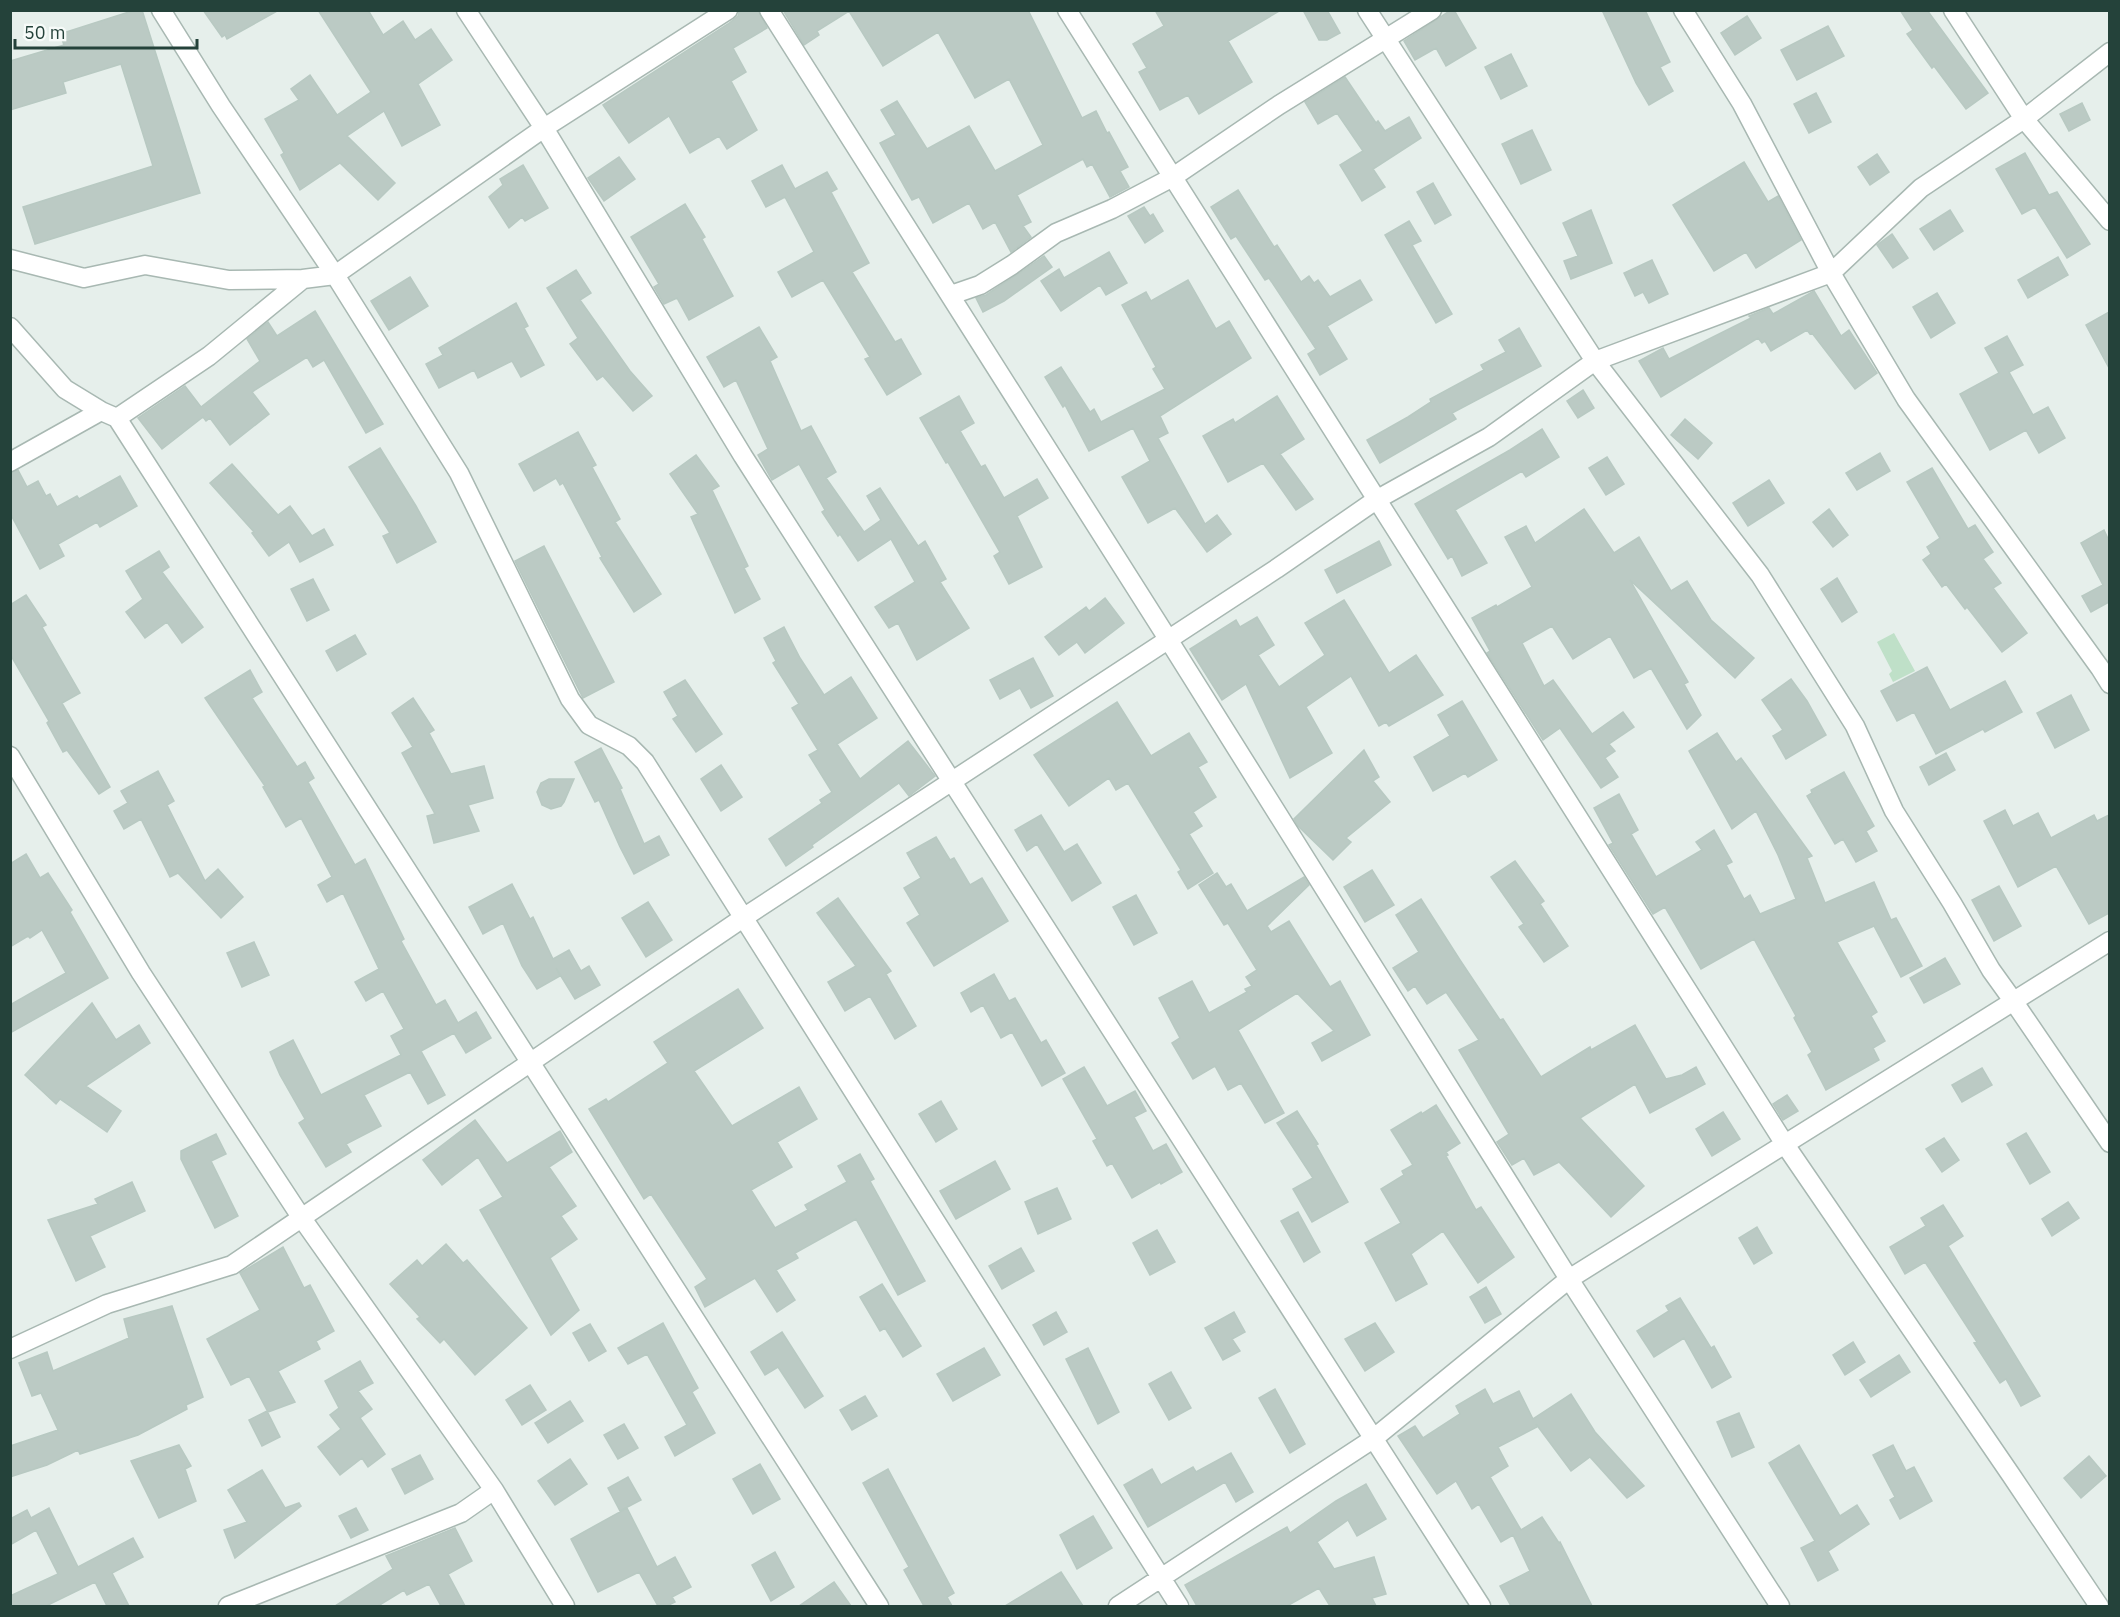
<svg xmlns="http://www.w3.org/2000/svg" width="2120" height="1617" viewBox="0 0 2120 1617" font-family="'IBM Plex Sans',sans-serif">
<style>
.green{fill:#bfe0c8}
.building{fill:#bbcac4;stroke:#b8c9c2;stroke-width:1.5}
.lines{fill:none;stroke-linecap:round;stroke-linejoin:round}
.minor-casing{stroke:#a8b8b2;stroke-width:21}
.minor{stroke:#fff;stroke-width:18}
</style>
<rect width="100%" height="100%" fill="#e6efeb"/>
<!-- green -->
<path class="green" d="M1894 633 1915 671 1893 682 1889 674 1892 671 1877 642Z"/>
<!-- building -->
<path class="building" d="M135 10H142L200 193 35 244 23 207 153 166 121 64 63 82 66 93 10 110V61L64 45 60 34Z
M203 10H279L227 39 225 35 222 37Z
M318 10H368L383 35 403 21 415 40 431 29 452 60 418 84 440 125 402 146 384 111 347 136 395 183 378 200 340 163 300 190 281 155 284 153 265 119 299 100 291 89 310 75 337 115 371 92Z
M739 10H758L767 28 733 48 746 72 731 81 757 130 727 149 719 136 690 153 669 116 629 143 603 105 728 24 738 16Z
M783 10H1028L1082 118 1096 111 1107 133 1109 132 1128 167 1120 171 1129 187 1110 197 1092 164 1087 167 1083 159 1017 195 1031 222 1023 226 1031 237 1011 252 995 222 983 229 969 203 933 223 919 197 912 200 880 143 896 135 881 110 897 101 927 149 969 126 995 171 1043 145 1009 79 975 98 938 32 883 66 849 11 817 31 819 35 804 45Z
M1155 10H1281L1228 41 1252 82 1199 114 1188 95 1160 110 1139 72 1147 68 1133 44 1164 26Z
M1303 10H1327L1340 33 1327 40H1319Z
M1451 10H1454L1476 48 1446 66 1436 48 1415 60 1404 41Z
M1602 10H1645L1670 62 1660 67 1673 91 1649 105 1636 83Z
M1900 10H1927L1988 93 1966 109 1934 66 1932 68 1907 34 1913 30Z
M1747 16 1761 38 1735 55 1721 33Z
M1828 26 1844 56 1797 80 1781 50Z
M1511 54 1527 86 1501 99 1485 67Z
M1345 77 1376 123 1378 121 1385 131 1409 117 1421 138 1373 169 1385 187 1362 201 1340 165 1363 151 1337 113 1318 124 1305 102Z
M1816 93 1831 122 1809 133 1794 104Z
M2082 103 2090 120 2069 131 2060 114Z
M1532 130 1551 170 1521 184 1502 144Z
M2025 153 2049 195 2057 192 2090 244 2067 258 2035 207 2022 214 1996 169Z
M1877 154 1889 172 1870 185 1858 167Z
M619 157 635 179 604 201 588 178Z
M1744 162 1768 202 1778 196 1801 240 1756 268 1746 252 1714 271 1673 205Z
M523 165 548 208 525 221 522 217 509 228 489 197 503 185 500 179Z
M782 165 795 189 827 172 837 189 831 192 869 263 852 272 895 342 901 339 921 374 887 395 865 359 870 357 823 280 792 297 778 272 814 252 785 197 766 207 752 181Z
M1433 183 1451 215 1435 224 1417 192Z
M1238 190 1274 247 1277 245 1301 282 1309 276 1314 283 1318 280 1330 297 1360 280 1372 300 1327 326 1347 359 1320 375 1308 354 1316 349 1269 278 1265 280 1236 236 1231 239 1211 207Z
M685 204 705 237 702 239 733 296 689 320 677 298 664 304 654 287 659 284 631 237Z
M1144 207 1150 216 1153 214 1163 231 1145 243 1128 216Z
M1591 210 1612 263 1571 279 1564 261 1578 256 1563 223Z
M1950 210 1963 231 1934 250 1920 229Z
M1409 221 1421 241 1412 245 1452 314 1436 323 1385 235Z
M1892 234 1908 258 1893 268 1877 245Z
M1109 252 1127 283 1106 295 1100 285 1061 311 1041 281 1059 269 1064 278Z
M1044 256 1052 267 1004 301 983 312 976 298 986 295 1018 274Z
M2058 257 2068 275 2028 298 2018 280Z
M1652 260 1668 294 1649 303 1643 292 1635 296 1624 273Z
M576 270 591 293 580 300 630 371 652 396 633 411 603 376 597 380 570 344 578 338 547 288Z
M410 277 428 306 389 330 371 301Z
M1188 280 1216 329 1229 321 1251 358 1160 416 1168 433 1158 438 1205 524 1217 515 1231 534 1207 552 1175 508 1148 523 1122 477 1150 461 1133 428 1089 451 1065 405 1063 407 1045 377 1061 367 1090 412 1094 409 1101 422 1165 389 1153 369 1156 367 1122 305 1146 292 1151 301Z
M1814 291 1841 336 1849 330 1877 373 1855 389 1812 333 1810 334 1807 330 1771 351 1765 341 1762 343 1758 338 1661 397 1639 361 1663 348 1669 359 1751 318 1749 316 1769 308 1773 314Z
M1937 293 1955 323 1931 338 1913 307Z
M516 303 528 326 524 328 544 365 521 377 512 361 478 378 474 370 439 388 426 364 443 355 439 348Z
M315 311 383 424 366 433 324 360 313 367 307 357 252 392 269 414 230 445 210 418 206 421 203 417 162 449 138 418 185 386 201 407 260 361 247 339 268 322 277 336Z
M2109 312V368L2086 325Z
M759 327 777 357 770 361 801 431 811 426 836 472 826 478 864 532 881 520 867 496 880 488 918 546 925 541 946 579 940 582 969 628 917 660 898 623 889 628 875 607 915 582 891 539 858 561 840 534 838 536 822 512 825 510 799 464 772 480 758 455 768 449 736 380 724 387 707 357Z
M1519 328 1541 366 1452 413 1456 419 1380 463 1367 440 1408 417 1431 402 1430 399 1484 370 1481 365 1506 352 1499 340Z
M2007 336 2023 365 2009 372 2033 415 2048 407 2065 438 2039 453 2026 430 1990 450 1960 394 1999 373 1985 348Z
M1583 390 1594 408 1578 418 1567 401Z
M959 396 974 423 960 431 981 467 985 465 1004 498 1037 479 1048 498 1017 516 1042 567 1009 584 994 556 1000 552 948 462 946 463 920 418Z
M1277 396 1304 439 1280 454 1313 499 1296 510 1263 463 1228 482 1203 436 1233 419 1235 423Z
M1685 419 1712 443 1698 459 1671 435Z
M1542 429 1559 457 1526 477 1522 471 1455 510 1487 563 1462 576 1452 556 1448 559 1415 504 1510 450Z
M578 432 596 465 592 467 620 519 615 522 661 594 634 612 600 558 602 557 563 483 560 485 556 478 534 491 519 464Z
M380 448 416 506 436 542 397 563 383 536 390 533 349 467Z
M1880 453 1890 471 1857 490 1846 473Z
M696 455 719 486 712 490 748 566 744 568 760 599 735 613 691 517 698 514 670 474Z
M1607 457 1624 484 1606 495 1589 468Z
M232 464 278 515 290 506 312 536 324 529 333 545 300 562 289 542 269 556 252 533 254 532 210 483Z
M1932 468 1968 529 1975 525 1993 552 1983 559 2001 583 1993 588 2027 633 2002 652 1967 607 1965 609 1946 584 1942 587 1923 560 1931 554 1927 547 1940 538 1907 482Z
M18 470 27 487 38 481 46 496 50 494 57 507 77 496 79 499 120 476 137 506 100 527 97 522 58 544 64 556 40 569 10 513V473Z
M1769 480 1784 503 1748 526 1733 503Z
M1584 509 1614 553 1639 537 1671 591 1687 581 1711 620 1754 658 1735 678 1630 580 1688 682 1684 684 1701 715 1687 729 1651 668 1634 678 1610 636 1573 659 1552 626 1522 643 1544 686 1553 680 1592 734 1623 712 1634 727 1609 744 1615 751 1605 758 1618 777 1601 788 1560 728 1543 740 1487 653 1490 651 1472 618 1496 605 1497 607 1532 587 1505 537 1526 526 1535 543Z
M1829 509 1848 535 1833 547 1813 522Z
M2104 530 2109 541V602L2091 612 2082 596 2103 585 2081 543Z
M1379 541 1391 565 1337 593 1325 570Z
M544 546 614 682 583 698 515 561Z
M159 551 169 567 162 572 203 627 182 643 167 622 145 638 126 612 143 599 126 571Z
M1837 578 1857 612 1842 622 1821 589Z
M313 579 329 610 307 621 291 589Z
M26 595 46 625 42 627 80 693 62 703 110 787 99 794 67 750 63 752 47 723 49 721 10 654V605Z
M1105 598 1124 623 1085 653 1077 642 1059 655 1045 637 1086 607 1089 611Z
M1344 600 1389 673 1416 655 1443 695 1389 726 1386 722 1379 726 1351 676 1306 707 1332 753 1290 778 1246 684 1222 700 1190 649 1236 620 1240 627 1257 617 1274 645 1258 655 1279 687 1325 655 1305 623Z
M784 627 800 658 824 695 851 677 877 718 837 744 860 779 908 741 935 776 909 796 899 783 812 845 813 847 786 866 769 839 822 803 820 800 832 792 809 755 818 750 792 708 799 704 773 663 776 661 764 638Z
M355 635 366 654 337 671 326 651Z
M1033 658 1053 696 1031 708 1020 688 1000 699 990 680Z
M1927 667 1950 710 2005 681 2022 712 1985 732 1983 729 1936 754 1914 712 1897 721 1881 691Z
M250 670 262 692 252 698 297 767 305 762 314 778 308 782 355 865 365 859 404 939 401 941 436 1005 445 1000 458 1023 476 1012 491 1038 466 1053 454 1033 421 1051 445 1095 428 1104 410 1072 364 1095 381 1126 346 1144 351 1152 326 1167 299 1123 305 1119 280 1075 270 1052 293 1040 321 1095 401 1055 391 1036 404 1029 383 991 366 1001 355 982 379 969 343 893 327 902 318 885 332 877 301 818 286 827 263 787 265 786 205 698Z
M1791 679 1807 701 1826 735 1786 759 1773 736 1783 730 1762 700Z
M685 680 722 734 696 752 673 719 678 716 664 692Z
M2071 695 2089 730 2055 748 2037 713Z
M413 698 434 730 429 733 451 774 484 766 493 798 468 805 479 831 434 843 427 816 435 814 402 753 413 747 392 713Z
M1462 701 1497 760 1468 777 1465 773 1433 791 1414 757 1450 736 1438 715Z
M1117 702 1151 756 1189 733 1207 762 1198 767 1216 797 1193 812 1202 826 1189 834 1213 873 1188 889 1178 872 1181 870 1128 783 1116 790 1109 778 1069 806 1034 755Z
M1717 733 1736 762 1741 758 1812 856 1807 858 1825 903 1874 882 1891 920 1896 918 1922 966 1901 977 1874 926 1837 942 1877 1012 1871 1016 1885 1041 1873 1048 1879 1060 1826 1090 1808 1055 1812 1052 1794 1018 1796 1016 1754 939 1701 969 1665 907 1653 914 1609 845 1613 843 1594 808 1619 794 1638 830 1631 834 1656 877 1702 850 1696 842 1714 830 1732 862 1726 865 1744 899 1750 895 1760 914 1796 899 1778 855 1756 811 1732 829 1689 751Z
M601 748 622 788 620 789 644 844 659 836 669 855 634 874 620 847 599 800 595 802 575 762Z
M1364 750 1379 777 1373 781 1390 802 1346 838 1351 842 1333 860 1298 826 1294 819Z
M1946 753 1955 770 1929 785 1920 767Z
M721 765 742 797 721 811 701 779Z
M158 771 174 801 167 805 205 881 218 869 243 897 221 918 178 873 170 877 141 819 124 829 114 811 128 803 121 791Z
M1844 772 1874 826 1866 831 1877 851 1856 862 1843 839 1835 844 1807 796 1812 793 1811 790Z
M549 779H574L564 802 561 806 551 809 542 805 537 792 541 783Z
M2005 810 2013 826 2038 813 2051 838 2094 815 2097 821 2109 815V913L2089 924 2056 866 2018 887 1984 821Z
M1041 815 1064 852 1077 844 1101 883 1072 901 1037 844 1027 851 1015 830Z
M936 837 950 860 954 858 970 885 982 878 1008 921 934 966 907 923 920 915 904 888 921 878 907 853Z
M26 854 40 878 48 873 72 910 70 912 108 978 10 1033V1005L66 973 42 930 30 938 28 936 10 947V864Z
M1515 861 1544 901 1540 904 1568 946 1544 962 1519 927 1524 924 1491 877Z
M1372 870 1394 905 1365 922 1344 887Z
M1217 873 1226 887 1231 884 1247 911 1304 877 1309 885 1267 926 1271 932 1289 921 1330 987 1340 981 1370 1035 1322 1061 1312 1043 1334 1031 1297 993 1238 1030 1284 1113 1265 1123 1241 1083 1228 1090 1215 1066 1193 1079 1172 1043 1180 1038 1159 998 1192 981 1209 1013 1247 992 1245 989 1252 986 1246 977 1257 970 1228 923 1224 925 1199 885Z
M512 884 530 919 533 917 553 959 569 950 581 971 589 966 600 985 575 999 556 968 560 976 537 989 522 966 503 923 483 934 469 907Z
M1999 886 2021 926 1994 941 1972 900Z
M1136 895 1157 933 1134 945 1113 907Z
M838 898 891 971 886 974 916 1026 895 1039 870 996 845 1011 828 982 856 966 817 913Z
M1421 899 1460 960 1500 1020 1503 1019 1541 1077 1590 1047 1591 1050 1635 1025 1666 1079 1682 1075 1696 1067 1705 1084 1650 1113 1635 1084 1580 1118 1644 1186 1611 1217 1559 1162 1534 1175 1524 1158 1512 1165 1497 1142 1509 1134 1459 1050 1479 1040 1446 992 1427 1004 1415 986 1408 991 1393 968 1419 952 1396 915Z
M648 902 672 940 646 957 622 918Z
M254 942 269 975 242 987 227 953Z
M1945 958 1960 984 1924 1003 1910 978Z
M994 974 1009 1001 1015 998 1041 1043 1046 1040 1065 1073 1042 1086 1012 1032 1001 1038 983 1005 971 1012 961 993Z
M738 989 763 1028 694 1071 732 1126 799 1087 817 1119 777 1142 792 1167 751 1190 775 1228 808 1210 805 1205 847 1182 838 1166 860 1154 874 1179 870 1181 925 1281 898 1295 856 1219 795 1253 798 1258 776 1270 795 1300 777 1312 755 1278 705 1307 695 1287 707 1279 651 1194 644 1199 589 1109 606 1099 608 1102 668 1063 654 1042Z
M92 1003 116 1040 139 1025 150 1043 86 1086 121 1111 107 1132 60 1099 56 1104 25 1075Z
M1084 1067 1107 1106 1135 1091 1146 1111 1134 1117 1153 1151 1166 1144 1182 1172 1161 1184 1160 1182 1132 1198 1112 1163 1107 1166 1093 1141 1097 1139 1063 1079Z
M1982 1068 1992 1085 1962 1102 1952 1085Z
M1787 1095 1798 1111 1783 1120 1773 1104Z
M941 1101 957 1129 936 1142 919 1114Z
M1436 1105 1460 1143 1446 1152 1448 1155 1446 1156 1476 1210 1481 1207 1514 1257 1478 1283 1443 1231 1411 1254 1427 1284 1396 1301 1365 1243 1401 1223 1381 1189 1404 1175 1402 1171 1413 1165 1391 1130 1421 1112 1422 1114Z
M1297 1111 1318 1144 1316 1145 1348 1202 1312 1222 1293 1189 1313 1178 1277 1123Z
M1723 1112 1740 1139 1712 1156 1696 1129Z
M475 1120 507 1163 560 1131 572 1152 549 1167 576 1206 561 1216 577 1239 550 1258 579 1310 551 1335 480 1210 503 1197 478 1157 442 1185 423 1160Z
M2026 1133 2050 1172 2030 1184 2007 1144Z
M216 1134 226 1154 211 1161 238 1216 215 1228 181 1159V1151Z
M1944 1138 1959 1160 1942 1172 1926 1149Z
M995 1161 1010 1189 956 1219 940 1191Z
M132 1182 145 1211 90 1236 105 1267 76 1281 48 1220 98 1204 95 1199Z
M1057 1188 1071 1219 1038 1234 1025 1202Z
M2068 1202 2079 1218 2052 1236 2042 1219Z
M1943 1205 1963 1236 1948 1246 2040 1396 2021 1406 2006 1379 2000 1383 1974 1343 1977 1342 1925 1262 1905 1274 1890 1247 1926 1226 1921 1218Z
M1298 1212 1320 1252 1304 1262 1281 1221Z
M1757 1227 1772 1253 1754 1264 1739 1238Z
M1157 1230 1175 1262 1150 1275 1133 1243Z
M446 1244 463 1263 467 1260 527 1328 475 1375 444 1339 440 1343 417 1319 420 1317 390 1284 417 1260 422 1266Z
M283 1247 304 1288 310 1285 334 1331 316 1341 320 1349 278 1371 295 1402 268 1412 249 1376 231 1385 207 1339 260 1310 240 1273Z
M1021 1248 1034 1271 1002 1289 989 1266Z
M882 1284 921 1346 903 1357 885 1328 880 1331 860 1297Z
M1486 1287 1501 1314 1485 1323 1470 1297Z
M1680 1298 1711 1348 1714 1346 1731 1377 1712 1388 1684 1338 1654 1357 1637 1331 1669 1311 1666 1306Z
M172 1306 203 1397 186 1405 187 1409 138 1435 80 1454 78 1450 47 1465 10 1477V1446L58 1430 41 1393 32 1396 19 1363 47 1352 53 1371 129 1338 124 1319Z
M1056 1312 1067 1332 1044 1345 1033 1325Z
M1234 1312 1245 1332 1232 1339 1240 1351 1223 1360 1205 1328Z
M663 1323 698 1388 692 1392 715 1433 675 1456 665 1437 687 1425 647 1354 628 1364 618 1348Z
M1375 1323 1394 1352 1365 1371 1345 1339Z
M590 1324 606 1351 589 1361 573 1333Z
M782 1332 823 1396 805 1408 778 1367 765 1375 751 1352Z
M1853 1342 1865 1362 1845 1375 1833 1355Z
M984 1348 1000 1375 953 1401 937 1374Z
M1088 1348 1119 1412 1098 1424 1066 1359Z
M1899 1355 1910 1372 1871 1397 1860 1380Z
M360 1361 373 1383 358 1391 372 1409 360 1418 385 1454 368 1467 362 1458 340 1475 318 1447 341 1429 330 1415 339 1408 325 1381Z
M1171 1372 1191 1408 1169 1420 1149 1384Z
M530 1385 546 1410 522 1425 506 1400Z
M1275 1389 1305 1444 1290 1453 1259 1398Z
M1485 1389 1493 1404 1519 1391 1533 1419 1571 1394 1595 1432 1644 1486 1627 1498 1590 1457 1571 1471 1536 1424 1537 1427 1498 1447 1508 1466 1490 1477 1521 1530 1542 1517 1559 1543 1560 1542 1592 1606H1511L1500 1586 1530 1571 1513 1535 1501 1542 1479 1504 1472 1509 1456 1481 1437 1494 1398 1436 1415 1426 1423 1438 1460 1414 1456 1406Z
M865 1396 877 1416 852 1430 840 1410Z
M570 1401 583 1421 548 1443 535 1423Z
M267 1411 280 1437 262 1446 249 1420Z
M1739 1413 1754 1447 1732 1457 1717 1422Z
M624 1424 638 1448 618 1459 604 1435Z
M179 1445 191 1466 185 1469 196 1501 159 1518 131 1461Z
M1799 1445 1840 1516 1857 1505 1869 1524 1828 1551 1838 1570 1818 1581 1801 1548 1815 1541 1769 1463Z
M1893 1445 1906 1471 1914 1467 1932 1501 1900 1519 1890 1500 1895 1497 1873 1455Z
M1231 1453 1253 1492 1236 1502 1225 1482 1148 1527 1124 1485 1152 1469 1161 1485 1193 1467 1196 1472Z
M420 1455 433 1479 405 1494 392 1469Z
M2089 1456 2106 1476 2081 1498 2064 1478Z
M570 1459 587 1484 555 1505 538 1481Z
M760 1464 780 1499 753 1514 733 1479Z
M888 1469 954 1593 947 1597 952 1606H924L904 1570 909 1567 863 1483Z
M262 1470 285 1508 299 1503 301 1506 235 1558 224 1530 247 1522 228 1490Z
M628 1477 641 1500 620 1511 608 1488Z
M1366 1484 1386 1519 1357 1536 1348 1520 1317 1542 1334 1569 1374 1557 1386 1594 1372 1598 1376 1606H1330L1319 1588 1287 1606H1197L1185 1585 1287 1527 1290 1533 1336 1501Z
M49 1508 78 1567 133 1538 143 1557 112 1573 129 1606H107L95 1582 46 1606H10V1596L58 1574 36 1530 10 1545V1519L27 1510 31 1518Z
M356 1508 368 1530 351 1538 339 1516Z
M627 1508 657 1567 675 1557 691 1587 672 1597 675 1602 667 1606H658L639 1572 598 1592 571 1539Z
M1093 1516 1112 1548 1077 1569 1060 1535Z
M455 1528 472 1561 448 1574 465 1606H441L429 1584 407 1595 404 1590 378 1606H335L393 1569 386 1556Z
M775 1552 794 1587 771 1601 752 1565Z
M1061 1572 1083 1606H1005Z
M834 1582 851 1606H799Z"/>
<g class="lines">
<!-- minor casing -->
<g class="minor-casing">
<path id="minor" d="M161 10 221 106 335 275 459 473 570 699 589 725 629 746 645 762 1179 1606
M466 10 544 128 743 456 1481 1606
M769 10 1168 639 1569 1279 1780 1606
M1067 10 1786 1146 2011 1475 2099 1606
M1367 10 1595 361 1760 575 1855 726 1894 811 1952 903 1991 970 2014 1002 2110 1143
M1683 10 1742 104 1831 273 1906 399 2100 668 2110 684
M1953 10 2024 119 2110 221
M10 259 84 278 145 265 229 280 303 279
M951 295 980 285 1012 265 1056 233 1112 209 1173 177 1279 105 1432 10
M10 327 65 389 101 411
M117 418 879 1606
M10 462 101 411 117 418 209 356 303 279 335 275 544 128 728 10
M10 756 141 973 301 1217 494 1490 565 1606
M10 1349 107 1304 232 1265 743 918 1276 569 1376 500 1489 437 1595 361 1831 273 1921 188 2024 119 2110 52
M228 1606 461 1513 494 1490
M1118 1606 1373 1439 1569 1279 2110 941"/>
</g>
<!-- minor -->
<use href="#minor" class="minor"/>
</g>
<!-- border -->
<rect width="2120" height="1617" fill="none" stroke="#24423a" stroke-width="24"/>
<!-- scale -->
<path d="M15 39v9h182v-9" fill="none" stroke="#24423a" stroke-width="3"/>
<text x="24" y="39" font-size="18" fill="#24423a" stroke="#f7fbf9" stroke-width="4.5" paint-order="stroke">50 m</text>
</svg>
